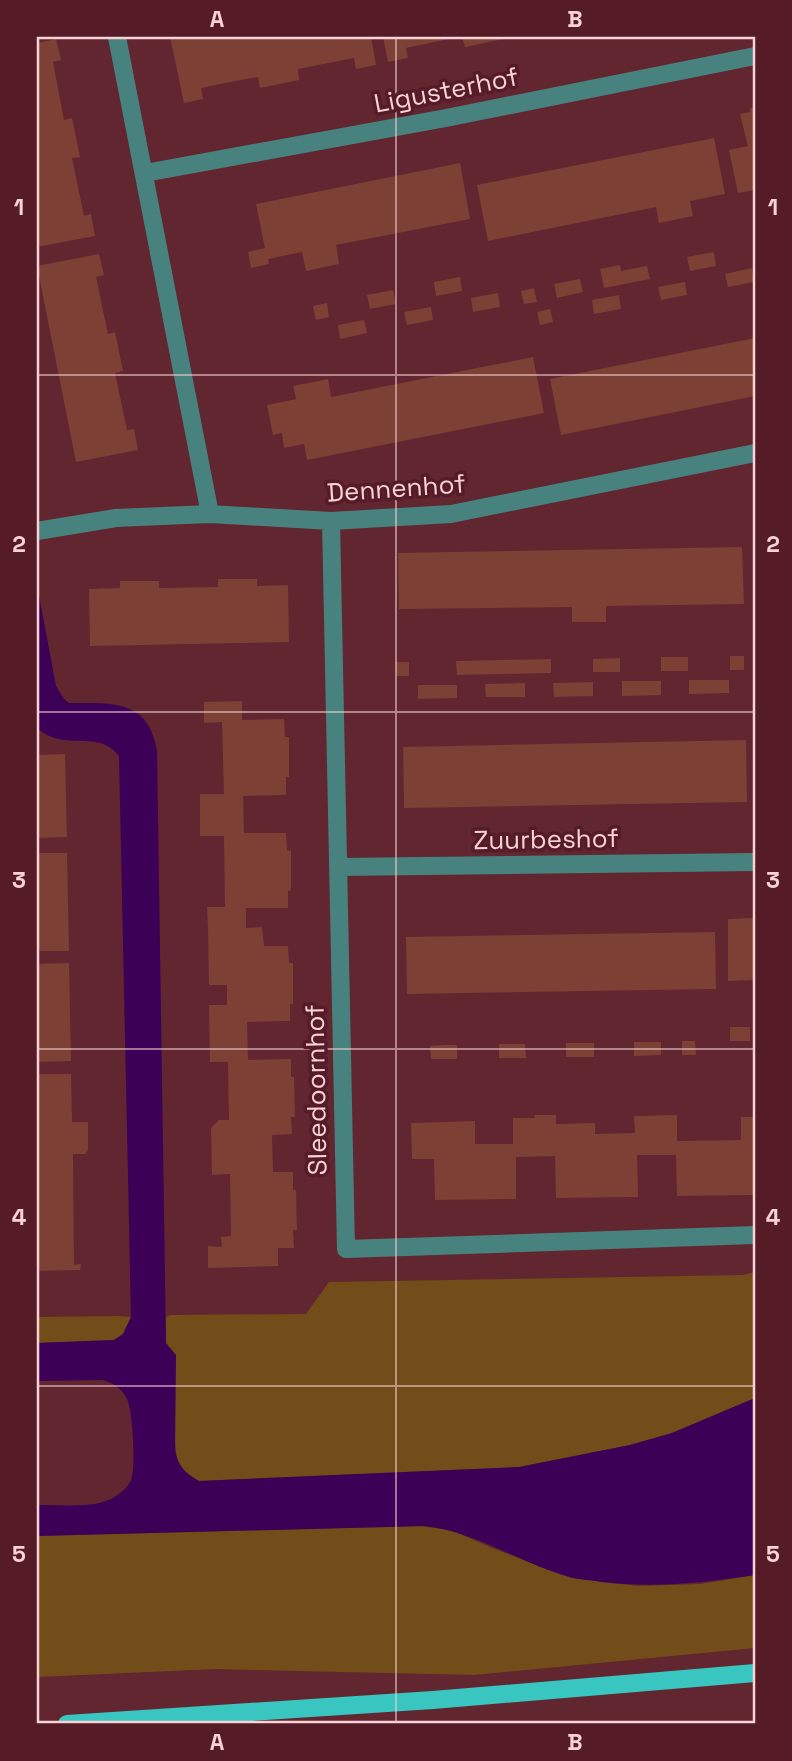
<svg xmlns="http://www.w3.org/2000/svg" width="792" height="1761" viewBox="0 0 792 1761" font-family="'Space Grotesk',sans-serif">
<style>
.green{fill:#734d19}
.water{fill:#3c0056}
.building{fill:#7c4035}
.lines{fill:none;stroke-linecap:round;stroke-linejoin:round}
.minor{stroke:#48827f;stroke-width:18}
.major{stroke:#39c6c1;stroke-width:18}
.grid{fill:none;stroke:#f8d2d6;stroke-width:2;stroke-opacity:0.55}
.labels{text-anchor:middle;stroke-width:7;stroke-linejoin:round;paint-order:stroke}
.street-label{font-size:26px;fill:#f8d2d6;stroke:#551b27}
.neatline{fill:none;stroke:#f8d2d6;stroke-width:2.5}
.grid-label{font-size:23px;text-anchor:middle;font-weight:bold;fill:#f8d2d6}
</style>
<rect width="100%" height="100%" fill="#612630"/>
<!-- green -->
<path class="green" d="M755 1272V1398L672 1433 630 1445 519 1467 199 1481 186 1473 177 1462 166 1343V1317L170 1315 306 1314 329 1282 743 1275Z
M119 1316 131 1317 123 1334 114 1340 37 1343V1317Z
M419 1526 451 1530 492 1548 571 1578 638 1586 700 1584 755 1575V1648L474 1675 216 1669 37 1677V1536Z"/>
<!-- water -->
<path class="water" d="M37 585 56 686 64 699 69 703C112 703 149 699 157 751L166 1343 176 1355 175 1450C178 1466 185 1473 199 1481L519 1467 630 1445 672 1433 755 1398V1575C703 1583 654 1588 601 1582 591 1580 580 1580 570 1577 520 1563 476 1532 425 1526L37 1536V1505C61 1504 96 1510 116 1496 122 1492 128 1487 131 1480 136 1467 133 1412 127 1399 123 1389 113 1383 103 1380L37 1381V1343L114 1340 123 1334 131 1317 119 756C98 728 65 753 37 728Z"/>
<!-- building -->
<path class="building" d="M170 37H371L376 65 356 69 354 58 298 69 299 80 260 88 258 77 230 82 201 88 203 99 184 103Z
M383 37H454V38L406 48 408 58 388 62Z
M462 37H508V38L465 47Z
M56 39 61 60 53 62 64 120 72 118 80 157 72 158 84 216 91 214 95 236 37 247V43Z
M755 107V190L738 193 729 150 748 146 740 114 750 112V108Z
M714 138 725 194 690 201 693 216 659 223 656 207 488 241 477 185Z
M460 163 470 219 336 245 339 264 306 271 302 252 268 259 269 264 251 268 248 252 265 248 256 204Z
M714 252 716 266 690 271 687 257Z
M99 254 104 275 96 277 108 334 115 332 123 371 115 373 127 430 134 429 138 450 76 462 37 266Z
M620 265 621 271 647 266 650 279 604 288 600 269Z
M752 268 754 282 728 287 725 274Z
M460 277 462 291 436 296 434 282Z
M580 279 583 292 557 298 554 284Z
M685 282 687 295 661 300 658 287Z
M534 288 537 302 524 304 521 291Z
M393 290 396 304 370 309 367 295Z
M498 293 500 307 473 312 471 298Z
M619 295 621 309 594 314 592 300Z
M327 303 329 317 316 320 313 306Z
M431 307 433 320 407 325 404 312Z
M550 309 553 322 540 325 537 312Z
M364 320 367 333 340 339 338 325Z
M755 338V396L561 435 550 379Z
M533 357 544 413 307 460 304 444 284 448 282 433 273 435 267 405 296 399 293 386 328 379 331 397Z
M742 547 744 604 606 606V622H572V607L399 609 398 553Z
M218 579H257V586L288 585 289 642 90 646 89 589 120 588V581H159V588L218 587Z
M730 656H744V670H730Z
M661 657H688V671H661Z
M620 658V672H593V659Z
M551 659V673L457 675 456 661Z
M395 662H409V676H396Z
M689 680H729V693L689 694Z
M622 681H661V695L622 696Z
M593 682V696L554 697 553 683Z
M525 683V697H486L485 684Z
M418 685H457V698L418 699Z
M242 701V720L284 719 285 737H289V777H286V795L243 796 244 833H286L287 851 291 850V890L288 891V908H246V928L262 927 264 946H288L289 963H293V1004H290V1021L247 1022 248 1060 291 1059V1077H294L295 1117H291L292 1134 272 1135 273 1172H293V1190H296L297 1230H293L294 1248H278V1266L208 1268V1246L222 1247 221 1237 231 1236 230 1174 212 1175 211 1128 219 1120H229L228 1062H210L209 1005H227V985H209L208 928 207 907H225L224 836H200V794H224L222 722 204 723V702Z
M746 740 747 802 404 808 403 747Z
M65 754 67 837 37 838V755Z
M37 853H67L69 951H37Z
M755 918V980L728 981V919Z
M715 932 716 989 407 994 406 937Z
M69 963 71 1061 37 1062V964Z
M730 1027H750V1041H730Z
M682 1041H695L696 1055H682Z
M634 1042H661V1055L634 1056Z
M566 1043H594V1057H566Z
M499 1044H525L526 1058H499Z
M444 1045H457V1059H431L430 1046Z
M37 1074H71L72 1122H88V1150L85 1154H73L74 1265 81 1264 80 1270 37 1271Z
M534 1115H556V1124L595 1123V1134L635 1133 634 1116 677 1115V1141L741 1140V1117H755V1195L677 1196 676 1155H637L638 1197 556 1198 555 1156 516 1157V1199L435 1200 434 1159H412L411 1123 475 1121V1144H513V1118H535Z"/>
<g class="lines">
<!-- minor -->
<path class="minor" d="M117 37 210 514
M145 173 446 118 755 56
M331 521 346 1249 755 1235
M37 531 116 518 210 514 331 521 451 514 755 453
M338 867 755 862"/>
<!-- major -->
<path class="major" d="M67 1724 433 1700 755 1673"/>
</g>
<!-- grid -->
<path class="grid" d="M396 37V1724M37 375H755M37 712H755M37 1049H755M37 1386H755"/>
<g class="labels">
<!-- street labels -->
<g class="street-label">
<text transform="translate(446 90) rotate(-11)" y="9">Ligusterhof</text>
<text transform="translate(396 488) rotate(-4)" y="9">Dennenhof</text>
<text transform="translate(546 839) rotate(-1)" y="9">Zuurbeshof</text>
<text transform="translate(316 1090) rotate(-91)" y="9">Sleedoornhof</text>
</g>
</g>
<!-- border -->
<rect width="792" height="1761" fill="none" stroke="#551b27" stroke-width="77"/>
<rect x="38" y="38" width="716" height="1684" class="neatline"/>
<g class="grid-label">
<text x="217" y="27">A</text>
<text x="575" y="27">B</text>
<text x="19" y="215">1</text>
<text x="773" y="215">1</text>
<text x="19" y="552">2</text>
<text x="773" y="552">2</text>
<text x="19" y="888">3</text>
<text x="773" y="888">3</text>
<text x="19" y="1225">4</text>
<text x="773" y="1225">4</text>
<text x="19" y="1562">5</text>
<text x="773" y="1562">5</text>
<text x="217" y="1750">A</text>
<text x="575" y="1750">B</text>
</g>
</svg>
